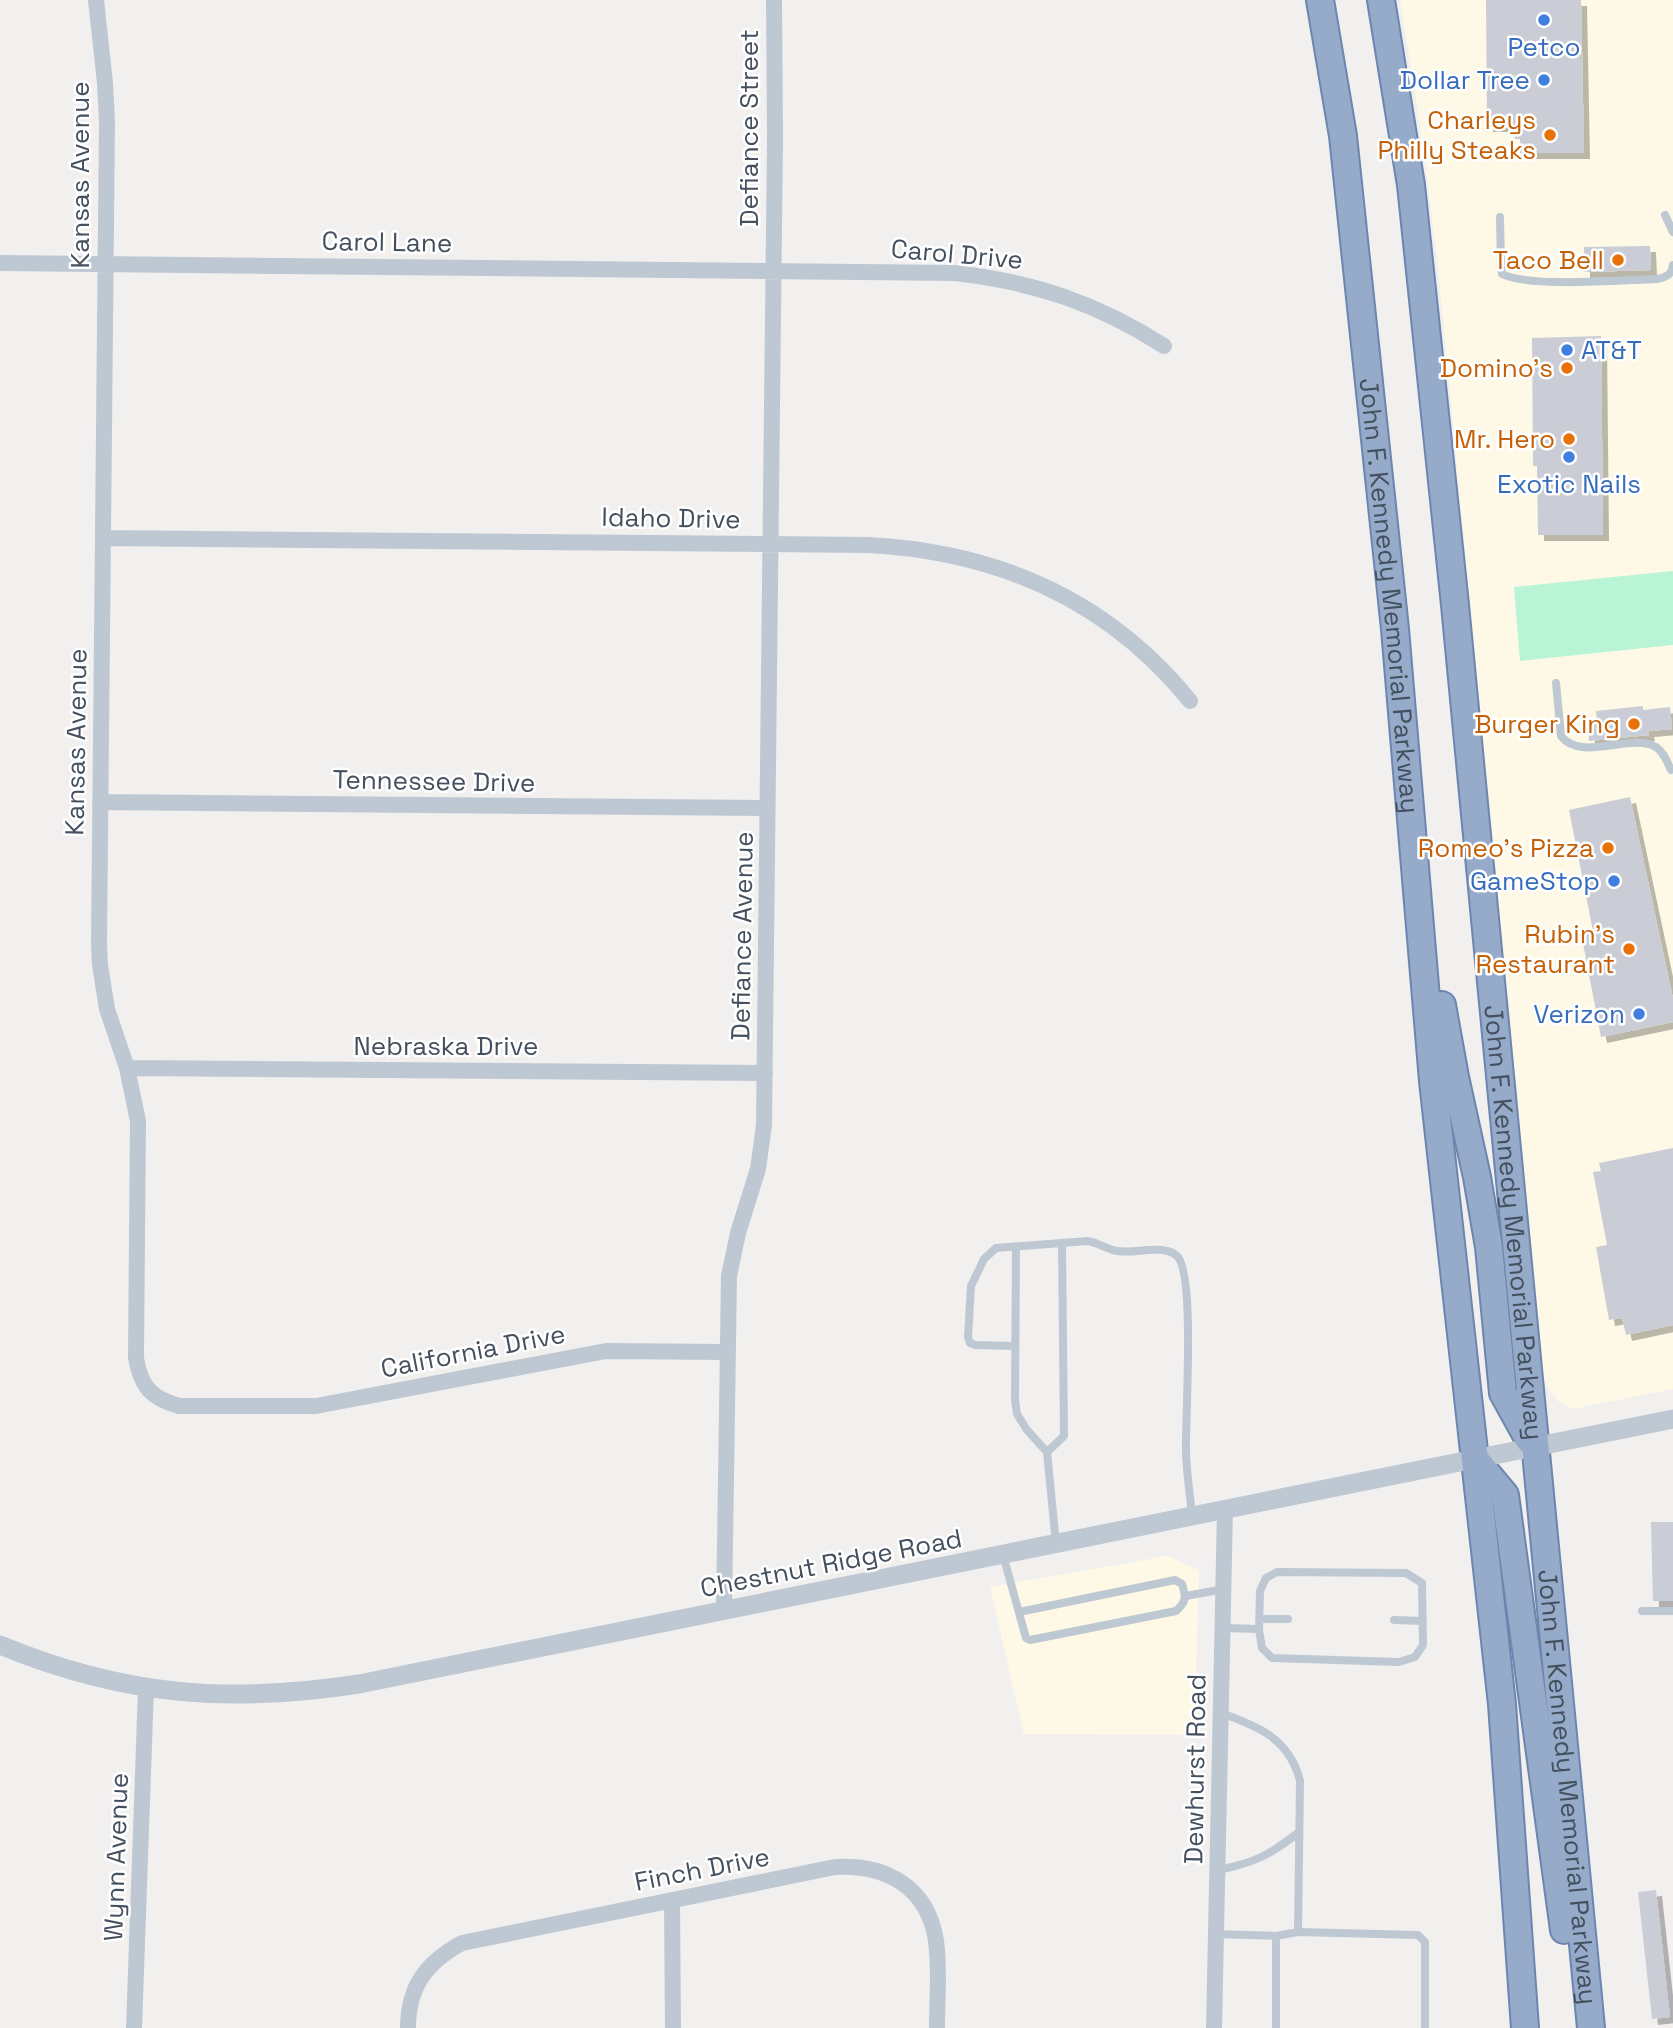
<svg xmlns="http://www.w3.org/2000/svg" width="1673" height="2028" viewBox="0 0 1673 2028" font-family="'Space Grotesk',sans-serif">
<style>
.commercial{fill:#fef9e6}
.green{fill:#b8f4d5}
.building{fill:#cacdd5;filter:url(#shadow)}
.lines{fill:none;stroke-linecap:round;stroke-linejoin:round}
.trunk-casing{stroke:#6c86af;stroke-width:30}
.service{stroke:#bec8d3;stroke-width:8}
.minor{stroke:#bec8d3;stroke-width:16}
.tertiary{stroke:#bec8d3;stroke-width:19}
.trunk{stroke:#96abca;stroke-width:26}
.shop-dot{fill:#3f7fe0;stroke:#fff;stroke-width:2.5}
.food-dot{fill:#e8710a;stroke:#fff;stroke-width:2.5}
.labels{text-anchor:middle;stroke-width:5;stroke-linejoin:round;paint-order:stroke}
.shop-label{font-size:26px;fill:#366cbe;stroke:#fff;text-anchor:end}
.food-label{font-size:26px;fill:#c56008;stroke:#fff;text-anchor:end}
.street-label{font-size:26px;fill:#45505f;stroke:#fff}
</style>
<defs>
<filter id="shadow"><feDropShadow dx="6" dy="6" stdDeviation="0" flood-color="#0004"/></filter>
</defs>
<rect width="100%" height="100%" fill="#f2efef"/>
<!-- commercial -->
<path class="commercial" d="M1400 0H1673V1389L1578 1408H1570L1560 1403 1548 1388 1544 1380 1437 256 1417 104Z
M1167 1556 1199 1570 1194 1735 1024 1734 990 1587Z"/>
<!-- green -->
<path class="green" d="M1673 571V645L1520 661 1514 587Z"/>
<!-- building -->
<path class="building" d="M1486 0H1581L1584 153H1520V139H1515V126H1487Z
M1650 246 1651 270 1584 272V247Z
M1601 336 1603 535H1538L1537 466H1533L1532 338Z
M1643 706V710L1670 707 1672 729 1648 731 1649 735 1589 741 1588 725 1597 724 1596 711Z
M1630 797 1673 999V1022L1601 1037 1581 933 1593 931 1569 810Z
M1673 1148V1325L1626 1335 1622 1318 1609 1320 1596 1247 1607 1245 1593 1172 1601 1171 1599 1163Z
M1651 1522H1673V1601H1653Z
M1656 1890 1670 2017 1652 2019 1638 1892Z"/>
<g class="lines">
<!-- trunk casing -->
<g class="trunk-casing">
<g id="trunk">
<path id="s1" d="M1320 0 1343 136 1395 629 1433 1081 1502 1704 1525 2028"/>
<path id="s2" d="M1381 0 1411 185 1455 605 1591 2028"/>
<path d="M1442 1005 1455 1077 1477 1177 1489 1247 1503 1393 1529 1440"/>
<path d="M1476 1460 1505 1495 1564 1930"/>
</g>
</g>
<!-- service -->
<path class="service" d="M1665 215 1673 232
M1500 217 1501 268 1502 274C1531 288 1621 280 1657 279 1666 277 1672 275 1673 265
M1556 683 1561 736C1582 763 1631 732 1656 747 1664 752 1667 762 1671 770
M1016 1247 1015 1400 1017 1414 1027 1430 1047 1452 1056 1544
M1015 1346 975 1345 970 1343 968 1337 971 1286 984 1259 996 1248 1088 1241C1099 1243 1108 1250 1118 1251 1135 1254 1161 1244 1176 1255 1196 1269 1185 1420 1186 1450 1186 1472 1190 1493 1192 1514
M1047 1452 1064 1436 1062 1243
M1003 1555 1026 1638 1030 1640 1176 1611C1187 1601 1186 1597 1182 1584L1175 1580 1019 1612
M1277 1572 1406 1573 1422 1583 1423 1645 1415 1657 1399 1662 1272 1658 1262 1648 1259 1629 1260 1591 1266 1578Z
M1186 1596 1224 1589
M1642 1611H1673
M1260 1619H1288
M1394 1620 1423 1621
M1223 1628 1259 1629
M1221 1713C1258 1726 1290 1739 1300 1781L1298 1932
M1218 1870C1254 1863 1270 1855 1299 1832
M1216 1934 1276 1936
M1276 2028V1936L1298 1932 1418 1935 1425 1942V2028"/>
<!-- minor -->
<path class="minor" d="M96 0 105 83 107 122 99 943 100 965 107 1009 127 1068 138 1121 136 1358C141 1387 151 1398 179 1406H316L606 1351 726 1352
M0 263 955 273C1034 282 1097 303 1164 346
M103 538 869 545C998 552 1108 600 1190 701
M100 802 767 808
M127 1068 765 1073
M724 1611 729 1276 738 1233 758 1169 764 1125 775 137 774 0
M672 1900 673 2028
M134 2028 146 1688
M408 2028C408 1986 427 1962 462 1943L835 1867C886 1864 928 1887 936 1941 940 1969 937 2000 937 2028
M1214 2028 1225 1511"/>
<!-- tertiary -->
<path class="tertiary" d="M0 1645C123 1696 229 1704 359 1684L1673 1419"/>
<!-- trunk -->
<use href="#trunk" class="trunk"/>
</g>
<!-- markers -->
<g class="shop-dot">
<circle cx="1544" cy="20" r="7"/>
<circle cx="1544" cy="80" r="7"/>
<circle cx="1567" cy="350" r="7"/>
<circle cx="1569" cy="457" r="7"/>
<circle cx="1614" cy="881" r="7"/>
<circle cx="1639" cy="1014" r="7"/>
</g>
<g class="food-dot">
<circle cx="1550" cy="135" r="7"/>
<circle cx="1618" cy="260" r="7"/>
<circle cx="1567" cy="368" r="7"/>
<circle cx="1569" cy="439" r="7"/>
<circle cx="1634" cy="724" r="7"/>
<circle cx="1608" cy="848" r="7"/>
<circle cx="1629" cy="949" r="7"/>
</g>
<g class="labels">
<!-- shop labels -->
<g class="shop-label">
<text x="1544" y="56" text-anchor="middle">Petco</text>
<text x="1530" y="89">Dollar Tree</text>
<text x="1581" y="359" text-anchor="start">AT&amp;T</text>
<text x="1569" y="493" text-anchor="middle">Exotic Nails</text>
<text x="1600" y="890">GameStop</text>
<text x="1625" y="1023">Verizon</text>
</g>
<!-- food labels -->
<g class="food-label">
<text x="1536" y="129">Charleys<tspan x="1536" dy="30">Philly Steaks</tspan></text>
<text x="1604" y="269">Taco Bell</text>
<text x="1553" y="377">Domino's</text>
<text x="1555" y="448">Mr. Hero</text>
<text x="1620" y="733">Burger King</text>
<text x="1594" y="857">Romeo's Pizza</text>
<text x="1615" y="943">Rubin's<tspan x="1615" dy="30">Restaurant</tspan></text>
</g>
<!-- street labels -->
<g class="street-label">
<text transform="translate(749 128) rotate(-90)" y="9">Defiance Street</text>
<text transform="translate(80 175) rotate(-90)" y="9">Kansas Avenue</text>
<text transform="translate(387 242) rotate(1)" y="9">Carol Lane</text>
<text transform="translate(957 254) rotate(5)" y="9">Carol Drive</text>
<text transform="translate(671 518) rotate(1)" y="9">Idaho Drive</text>
<text dy="9" stroke="none"><textPath href="#s1" startOffset="600">John F. Kennedy Memorial Parkway</textPath></text>
<text transform="translate(76 742) rotate(-89)" y="9">Kansas Avenue</text>
<text transform="translate(434 781) rotate(1)" y="9">Tennessee Drive</text>
<text transform="translate(742 936) rotate(-89)" y="9">Defiance Avenue</text>
<text x="446" y="1055">Nebraska Drive</text>
<text dy="9" stroke="none"><textPath href="#s2" startOffset="1230">John F. Kennedy Memorial Parkway</textPath></text>
<text transform="translate(473 1351) rotate(-11)" y="9">California Drive</text>
<text transform="translate(831 1563) rotate(-11)" y="9">Chestnut Ridge Road</text>
<text transform="translate(1195 1769) rotate(-89)" y="9">Dewhurst Road</text>
<text dy="9" stroke="none"><textPath href="#s2" startOffset="1797">John F. Kennedy Memorial Parkway</textPath></text>
<text transform="translate(116 1857) rotate(-88)" y="9">Wynn Avenue</text>
<text transform="translate(702 1869) rotate(-11)" y="9">Finch Drive</text>
</g>
</g>
</svg>
